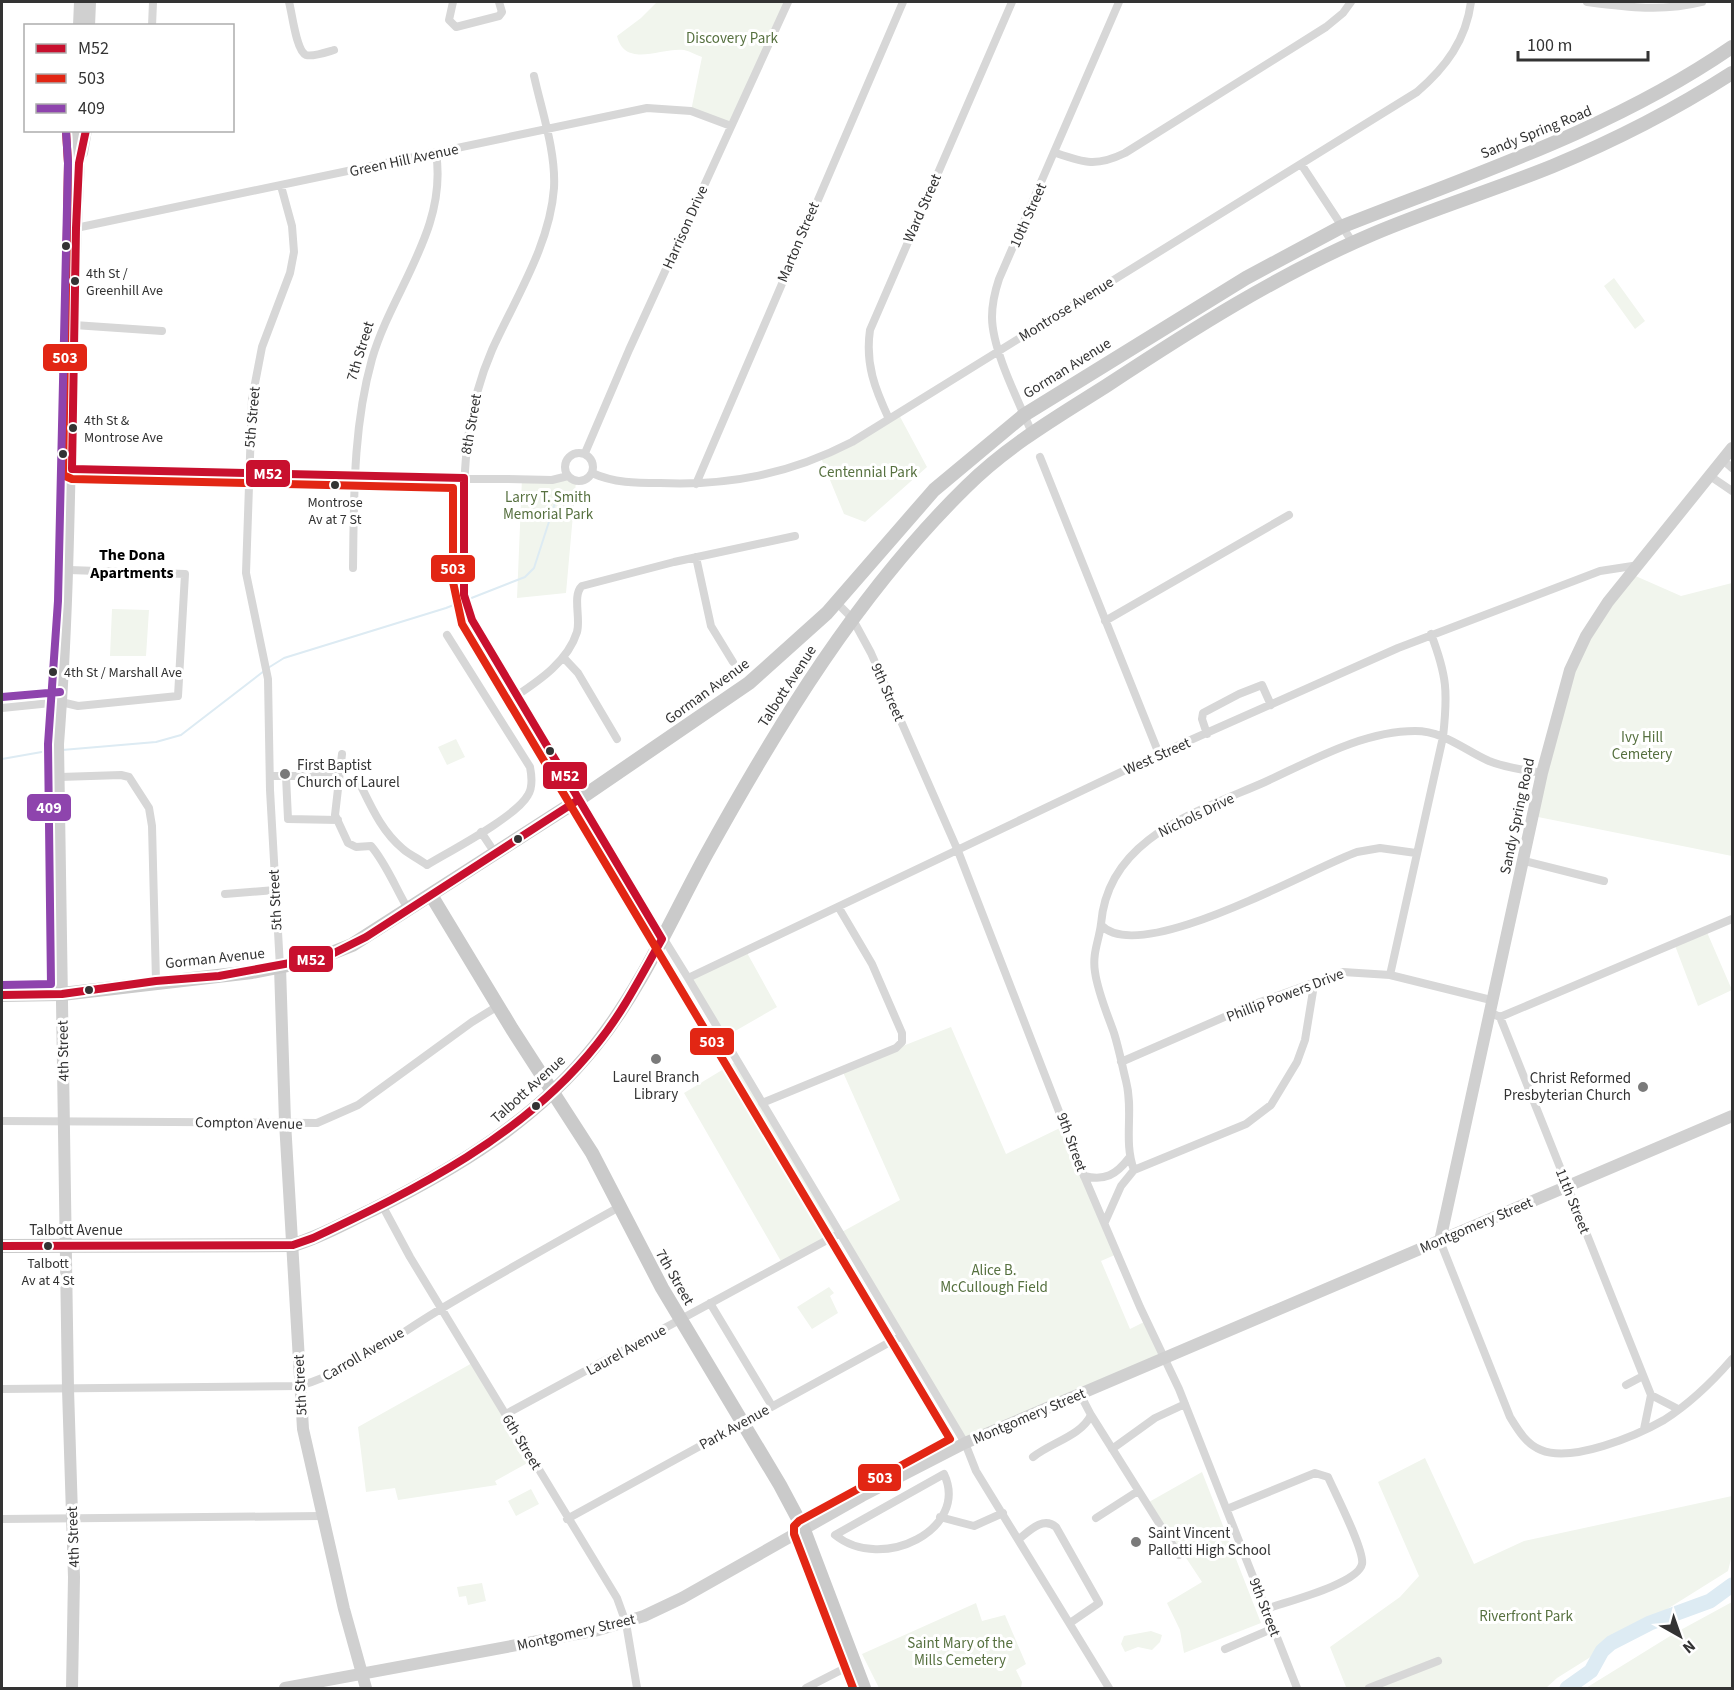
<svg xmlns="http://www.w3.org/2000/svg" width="1734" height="1690" viewBox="0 0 1734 1690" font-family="'Source Sans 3',sans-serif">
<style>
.green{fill:#f1f5ed}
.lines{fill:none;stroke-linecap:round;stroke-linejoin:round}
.stream{stroke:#ddebf3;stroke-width:2}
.river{stroke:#ddebf3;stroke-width:15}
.street{stroke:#d7d7d7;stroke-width:8}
.secondary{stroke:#d0d0d0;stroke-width:12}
.primary{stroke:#cacaca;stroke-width:14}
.bus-1-casing{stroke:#fff;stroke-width:12}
.bus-2-casing{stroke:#fff;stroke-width:12}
.bus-3-casing{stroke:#fff;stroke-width:12}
.bus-1{stroke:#c8102e;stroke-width:8}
.bus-2{stroke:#e22614;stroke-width:8}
.bus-3{stroke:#8e44ad;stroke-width:8}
.bus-dot{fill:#333;stroke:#fff;stroke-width:2}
.poi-dot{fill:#7a7a7a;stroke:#fff;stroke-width:2}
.labels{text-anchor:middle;stroke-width:6;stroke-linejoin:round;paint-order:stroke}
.bus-label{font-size:14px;fill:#333;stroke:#fff;text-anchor:start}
.park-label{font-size:15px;fill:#56703f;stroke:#fff}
.street-label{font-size:15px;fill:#333;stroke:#fff}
.poi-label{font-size:15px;fill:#333;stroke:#fff;text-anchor:start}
.neighbourhood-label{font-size:16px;font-weight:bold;fill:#000;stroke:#fff}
.line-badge{stroke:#fff;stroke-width:2}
.badge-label{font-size:16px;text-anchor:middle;font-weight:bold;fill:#fff}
</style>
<rect width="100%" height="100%" fill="#fff"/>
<!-- green -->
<path class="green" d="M657 2H787L731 126 691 111 702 57C696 55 690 51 684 50 662 47 625 69 617 36L641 18Z
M1614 278 1645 321 1635 329 1604 286Z
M898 413 927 467 865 522 844 514 821 458Z
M568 476 576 481 566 593 517 598 522 478Z
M1631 574 1681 596 1732 583V856L1533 816 1548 749 1589 631Z
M112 609 149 610 146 656H110Z
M456 739 465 757 447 765 438 747Z
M1706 930 1732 990 1698 1006 1674 943Z
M746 951 777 1007 723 1038 688 978Z
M951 1027 1006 1154 1066 1125 1117 1254 1101 1261 1130 1329 1146 1321 1164 1359 965 1443 840 1233 782 1263 684 1093 737 1061 840 1233 900 1200 842 1070Z
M829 1287 834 1293 830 1296 838 1313 812 1329 797 1307Z
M474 1362 533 1460 495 1481 497 1485 398 1500 395 1488 366 1492 358 1427Z
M1425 1458 1474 1564 1524 1541 1732 1496V1555L1728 1571 1557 1678 1546 1688H1343L1346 1687 1330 1647 1400 1597 1419 1576 1378 1482Z
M1202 1472 1261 1623 1184 1653 1180 1630 1167 1603 1202 1582 1149 1502Z
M531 1489 539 1504 516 1516 508 1501Z
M482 1583 486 1601 468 1605 466 1596 459 1597 457 1587Z
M1732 1602V1688H1586L1675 1633Z
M976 1603 982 1621 1005 1615 1026 1664 1016 1670 1022 1682 1021 1688H879L862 1654Z
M1151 1631 1162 1635 1160 1642 1152 1650 1138 1647 1125 1652 1121 1644 1124 1636Z"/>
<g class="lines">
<!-- stream -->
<path class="stream" d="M268 668 284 658 446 608 525 577 534 568 556 500
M62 750 156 742 181 735 264 671
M2 759 53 750"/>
<!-- river -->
<path class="river" d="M1567 1688 1591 1671 1602 1651 1611 1643 1650 1623 1710 1601 1732 1585"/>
<!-- street -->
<path class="street" d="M289 2C292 12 296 51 306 55 313 57 327 52 334 50
M453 2 449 20 456 27 499 16 502 12 499 2
M1587 2C1626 7 1663 12 1702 2
M152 26 153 2
M534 76C542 112 556 152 554 188 550 245 515 299 492 350 466 410 464 463 463 528 463 555 461 583 467 609L578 800 688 978 965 1443 976 1471 1109 1688
M1056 153C1085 163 1096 167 1125 153L1326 27 1343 13 1351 2
M1301 164 1353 243
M76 228 647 108 691 111 731 126
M74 325 162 331
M889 419C875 389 865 364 870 330L1012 2
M1032 433C1019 402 992 350 992 317 992 304 995 291 999 279L1119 2
M565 467a14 14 0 1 1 28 0a14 14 0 1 1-28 0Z
M585 453 629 350 788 2
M1040 457 1159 754
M1723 460 1732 468
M72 469 552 480 568 476
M592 473C614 483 636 483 660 483 729 486 790 474 852 442L1417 92C1446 67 1466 40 1471 2
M1710 476 1732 491
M696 484 903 2
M696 557 711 626 733 662
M353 568C354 497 353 427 372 359 392 290 448 229 436 153
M836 602 852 618 871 653 958 851 1084 1176 1140 1307 1179 1389 1297 1688
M1105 621 1289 515
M563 657 578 673 617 739
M516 696C540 680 568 661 577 632 581 619 572 595 582 586L674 562 795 536
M2 708 61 702 78 706 178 696 185 574 69 570
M1207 734 1202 719 1203 713 1239 694 1262 685 1271 705
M342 754 335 815 348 843 356 847 371 846C386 863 396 889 408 909
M270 776H338
M286 776 288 819 338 820
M60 777 121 775 129 777 149 808 152 826 156 981
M358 780C370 804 381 831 403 849 410 855 419 859 427 865 450 851 516 817 528 795 533 787 532 777 530 767L447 635
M481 832 495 853
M1524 861 1604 881
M225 894 275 890
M1101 925C1140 967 1309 869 1357 852L1380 848 1416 853
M280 967 270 790 268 679 246 573 252 399 262 347 290 273 294 252 292 226 281 186
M1390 975 1443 737C1448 692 1447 676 1431 634
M688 978 1159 754 1398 648 1600 571 1639 565
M1489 1012 1500 1017 1651 1395 1644 1429
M1500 1017 1732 919
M1121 1062 1252 1005 1343 972 1390 975 1491 1000
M762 1103 896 1048 902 1042V1033L872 964 839 908
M2 1121 317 1123 358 1105 472 1022 498 1006
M1134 1170C1123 1141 1134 1111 1126 1081 1122 1065 1119 1049 1114 1033 1107 1013 1098 993 1095 972 1092 953 1099 941 1101 924 1108 837 1197 812 1265 782 1311 761 1363 731 1415 731 1444 731 1464 750 1489 761 1506 768 1525 770 1542 773
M1084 1176C1105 1181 1116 1175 1129 1158
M382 1205 410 1257 617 1598 626 1623 637 1688
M1105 1222 1121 1186 1134 1170 1246 1124 1271 1105 1297 1062 1305 1040 1314 985
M1440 1241 1510 1417C1518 1430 1526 1444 1541 1450 1572 1463 1636 1436 1664 1420 1689 1404 1713 1381 1732 1359
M710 1303 772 1406
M1626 1385 1643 1376
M2 1389 299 1386C350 1372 394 1337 439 1310 499 1274 560 1240 621 1206
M1651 1395 1678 1409
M506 1414 840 1233
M1091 1415 1179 1555
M1112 1449 1155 1418 1185 1404
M1033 1457C1052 1442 1081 1436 1091 1415L1080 1394
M944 1474C970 1529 882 1573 835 1535Z
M1227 1509 1315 1473 1328 1477C1335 1493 1365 1551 1362 1564 1358 1584 1285 1602 1266 1609
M940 1517 974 1526 1003 1513
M1096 1518 1138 1491
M2 1519 322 1516
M567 1519 901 1336
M1019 1539C1029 1531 1043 1516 1056 1527L1099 1603 1070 1623
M1225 1649 1274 1628
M806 1688 855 1663
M1369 1688 1438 1661"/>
<!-- secondary -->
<path class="secondary" d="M79 26 80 2
M89 26 90 2
M82 153 86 130
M280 967 285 1122 303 1429 344 1609 366 1688
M1440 1241 1542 773 1570 670 1586 636 1608 602 1732 448
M72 1688 74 1577 68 1389 58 744C73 550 68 356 79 163L76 130
M285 1688 598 1630 644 1616 682 1598 862 1496 965 1443 1732 1116"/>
<!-- primary -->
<path class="primary" d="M431 895 512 1029 592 1153 662 1288 780 1485 804 1530 864 1688
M2 995 62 994 252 972 314 960 352 945 578 800 749 683 827 613 934 490 1024 415 1246 278 1341 227C1475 174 1613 129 1732 47
M2 1246 293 1245C321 1237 346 1222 372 1210 457 1168 535 1121 595 1046 641 989 671 919 706 855 779 723 858 593 966 487 1007 446 1057 417 1106 386 1191 330 1279 274 1373 234 1432 209 1494 190 1553 166 1616 140 1676 109 1732 73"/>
<!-- bus-1 casing -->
<g class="bus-1-casing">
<path id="bus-1" d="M72 469 464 478
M72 469 76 228 79 163 86 130
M2 995 62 994 156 981 219 976 328 956 366 937 578 800
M2 1246 293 1245 313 1238C417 1189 524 1136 597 1044 623 1012 642 974 662 939L472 620 464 595V478"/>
</g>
<!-- bus-2 casing -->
<g class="bus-2-casing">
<path id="bus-2" d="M66 131 68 163 63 475 72 479 453 488V582L462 624 950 1439 799 1521 794 1526V1534L853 1688"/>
</g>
<!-- bus-3 casing -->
<g class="bus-3-casing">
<path id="bus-3" d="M2 697 60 692
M2 985 51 984 48 744 58 601 68 163 66 131"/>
</g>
<!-- bus-1 -->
<use href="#bus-1" class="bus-1"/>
<!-- bus-2 -->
<use href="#bus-2" class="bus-2"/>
<!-- bus-3 -->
<use href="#bus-3" class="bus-3"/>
</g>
<!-- markers -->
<g class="bus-dot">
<circle cx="66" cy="246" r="5"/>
<circle cx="75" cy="281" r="5"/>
<circle cx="73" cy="428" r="5"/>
<circle cx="63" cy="454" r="5"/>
<circle cx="335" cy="485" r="5"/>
<circle cx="53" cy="672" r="5"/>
<circle cx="550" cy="751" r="5"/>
<circle cx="518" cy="839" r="5"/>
<circle cx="89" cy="990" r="5"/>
<circle cx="536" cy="1106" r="5"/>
<circle cx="48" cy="1246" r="5"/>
</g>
<g class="poi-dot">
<circle cx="285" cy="774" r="6"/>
<circle cx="656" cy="1059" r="6"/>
<circle cx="1643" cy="1087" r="6"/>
<circle cx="1136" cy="1542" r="6"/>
</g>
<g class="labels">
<!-- bus labels -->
<g class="bus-label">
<text x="86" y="278">4th St /<tspan x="86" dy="17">Greenhill Ave</tspan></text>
<text x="84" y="425">4th St &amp;<tspan x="84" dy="17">Montrose Ave</tspan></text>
<text x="335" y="507" text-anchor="middle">Montrose<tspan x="335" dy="17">Av at 7 St</tspan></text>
<text x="64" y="677">4th St / Marshall Ave</text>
<text x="48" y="1268" text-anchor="middle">Talbott<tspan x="48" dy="17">Av at 4 St</tspan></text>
</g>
<!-- park labels -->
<g class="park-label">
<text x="732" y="43">Discovery Park</text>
<text x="868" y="477">Centennial Park</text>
<text x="548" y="502">Larry T. Smith<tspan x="548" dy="17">Memorial Park</tspan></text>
<text x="1642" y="742">Ivy Hill<tspan x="1642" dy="17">Cemetery</tspan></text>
<text x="994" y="1275">Alice B.<tspan x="994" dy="17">McCullough Field</tspan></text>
<text x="1526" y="1621">Riverfront Park</text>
<text x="960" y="1648">Saint Mary of the<tspan x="960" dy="17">Mills Cemetery</tspan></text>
</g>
<!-- street labels -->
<g class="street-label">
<text transform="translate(1536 132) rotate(-22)" y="5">Sandy Spring Road</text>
<text transform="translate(404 160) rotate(-12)" y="5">Green Hill Avenue</text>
<text transform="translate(922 208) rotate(-66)" y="5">Ward Street</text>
<text transform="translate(1028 215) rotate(-66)" y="5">10th Street</text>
<text transform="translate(685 227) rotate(-66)" y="5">Harrison Drive</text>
<text transform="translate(798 242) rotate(-67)" y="5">Marton Street</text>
<text transform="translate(1066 309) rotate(-32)" y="5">Montrose Avenue</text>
<text transform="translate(360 351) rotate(-73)" y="5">7th Street</text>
<text transform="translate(1067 368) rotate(-32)" y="5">Gorman Avenue</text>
<text transform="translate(252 417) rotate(-85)" y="5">5th Street</text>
<text transform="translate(471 424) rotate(-80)" y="5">8th Street</text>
<text transform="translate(787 686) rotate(-57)" y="5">Talbott Avenue</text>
<text transform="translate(707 691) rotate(-36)" y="5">Gorman Avenue</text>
<text transform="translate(888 692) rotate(66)" y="5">9th Street</text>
<text transform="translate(1157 756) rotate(-24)" y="5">West Street</text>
<text transform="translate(1196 815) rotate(-26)" y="5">Nichols Drive</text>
<text transform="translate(1517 816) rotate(-78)" y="5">Sandy Spring Road</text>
<text transform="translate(275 900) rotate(-93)" y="5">5th Street</text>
<text transform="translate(215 958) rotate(-6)" y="5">Gorman Avenue</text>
<text transform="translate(1285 995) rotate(-21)" y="5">Phillip Powers Drive</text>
<text transform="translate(63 1051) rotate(-91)" y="5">4th Street</text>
<text transform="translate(528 1089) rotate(-42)" y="5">Talbott Avenue</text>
<text transform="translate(249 1123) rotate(1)" y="5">Compton Avenue</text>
<text transform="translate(1072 1142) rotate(70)" y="5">9th Street</text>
<text transform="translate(1573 1201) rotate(68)" y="5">11th Street</text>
<text transform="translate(1476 1225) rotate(-23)" y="5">Montgomery Street</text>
<text x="76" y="1235">Talbott Avenue</text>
<text transform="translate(675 1277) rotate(60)" y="5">7th Street</text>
<text transform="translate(626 1350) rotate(-29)" y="5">Laurel Avenue</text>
<text transform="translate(363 1354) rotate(-30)" y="5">Carroll Avenue</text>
<text transform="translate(300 1385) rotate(-93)" y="5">5th Street</text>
<text transform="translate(1029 1416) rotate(-23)" y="5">Montgomery Street</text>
<text transform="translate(734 1427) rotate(-29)" y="5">Park Avenue</text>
<text transform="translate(522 1442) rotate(59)" y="5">6th Street</text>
<text transform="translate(73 1537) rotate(-92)" y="5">4th Street</text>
<text transform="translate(1265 1607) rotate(69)" y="5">9th Street</text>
<text transform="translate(576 1632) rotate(-13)" y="5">Montgomery Street</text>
</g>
<!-- poi labels -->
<g class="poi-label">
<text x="297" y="770">First Baptist<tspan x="297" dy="17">Church of Laurel</tspan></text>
<text x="656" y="1082" text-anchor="middle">Laurel Branch<tspan x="656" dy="17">Library</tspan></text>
<text x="1631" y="1083" text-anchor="end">Christ Reformed<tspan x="1631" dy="17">Presbyterian Church</tspan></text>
<text x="1148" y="1538">Saint Vincent<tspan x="1148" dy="17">Pallotti High School</tspan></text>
</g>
<!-- neighbourhood labels -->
<g class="neighbourhood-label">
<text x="132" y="560">The Dona<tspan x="132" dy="18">Apartments</tspan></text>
</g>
</g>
<g class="line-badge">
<rect x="42" y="343" width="46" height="29" rx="6" fill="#e22614"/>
<rect x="245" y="459" width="46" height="29" rx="6" fill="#c8102e"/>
<rect x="430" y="554" width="46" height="29" rx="6" fill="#e22614"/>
<rect x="542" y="761" width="46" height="29" rx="6" fill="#c8102e"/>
<rect x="26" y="793" width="46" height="29" rx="6" fill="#8e44ad"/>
<rect x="288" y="945" width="46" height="28" rx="6" fill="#c8102e"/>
<rect x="689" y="1027" width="46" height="29" rx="6" fill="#e22614"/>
<rect x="857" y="1463" width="45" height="29" rx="6" fill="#e22614"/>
</g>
<g class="badge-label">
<text x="65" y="363">503</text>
<text x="268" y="479">M52</text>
<text x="453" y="574">503</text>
<text x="565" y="781">M52</text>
<text x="49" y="813">409</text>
<text x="311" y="965">M52</text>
<text x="712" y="1047">503</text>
<text x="880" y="1483">503</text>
</g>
<!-- border -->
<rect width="1734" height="1690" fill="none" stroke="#333333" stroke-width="6"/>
<!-- legend -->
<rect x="24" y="24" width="210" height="108" fill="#ffffff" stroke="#adadad" stroke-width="1.5"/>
<rect x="36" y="44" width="30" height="9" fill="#c8102e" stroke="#adadad" stroke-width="1.5"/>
<text x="78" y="54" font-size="18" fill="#333333">M52</text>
<rect x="36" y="74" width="30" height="9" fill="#e22614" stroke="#adadad" stroke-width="1.5"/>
<text x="78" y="84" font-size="18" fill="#333333">503</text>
<rect x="36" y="104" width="30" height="9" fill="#8e44ad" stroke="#adadad" stroke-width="1.5"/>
<text x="78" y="114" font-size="18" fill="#333333">409</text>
<!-- north arrow -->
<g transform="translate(1680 1636) rotate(140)" stroke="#ffffff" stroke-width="4.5" paint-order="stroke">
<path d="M0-4.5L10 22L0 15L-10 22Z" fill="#333333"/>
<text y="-9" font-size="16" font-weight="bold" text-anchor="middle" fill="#333333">N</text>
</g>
<!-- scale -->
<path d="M1518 51v9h130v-9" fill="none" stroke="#333333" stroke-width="3"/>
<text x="1527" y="51" font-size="18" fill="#333333" stroke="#ffffff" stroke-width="4.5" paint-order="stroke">100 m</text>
</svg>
